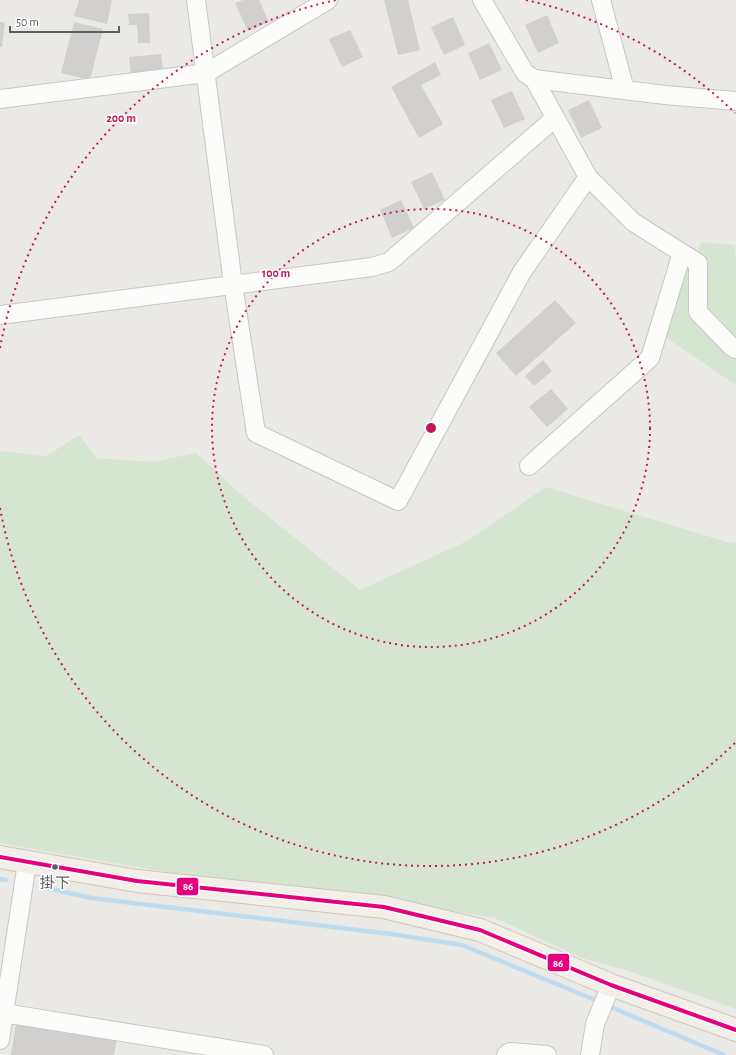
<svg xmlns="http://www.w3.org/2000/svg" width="736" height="1055" viewBox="0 0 736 1055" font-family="'Alegreya Sans','Noto Sans JP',sans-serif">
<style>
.green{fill:#d5e5d2}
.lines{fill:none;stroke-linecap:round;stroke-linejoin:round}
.stream{stroke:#bedcf0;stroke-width:4.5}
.building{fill:#d1d0ce}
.minor-casing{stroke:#c6c6c6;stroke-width:20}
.major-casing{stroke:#cfc8b6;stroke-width:24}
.minor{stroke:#fcfcfb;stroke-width:18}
.major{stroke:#f1efe8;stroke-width:22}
.bus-1-casing{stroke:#fff;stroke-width:7}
.bus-1{stroke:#e5007d;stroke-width:4}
.ring{fill:none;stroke:#c2185b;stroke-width:2;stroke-dasharray:2 4}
.bus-dot{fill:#5b5f62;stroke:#fff;stroke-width:1.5}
.labels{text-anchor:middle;stroke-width:3.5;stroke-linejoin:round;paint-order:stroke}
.bus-label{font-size:15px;fill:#5b5f62;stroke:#fff}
.centre{fill:#c2185b;stroke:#fff;stroke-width:2}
.ring-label{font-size:12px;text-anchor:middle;font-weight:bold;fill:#c2185b;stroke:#fff;stroke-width:3.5;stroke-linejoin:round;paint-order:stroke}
.line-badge{stroke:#fff;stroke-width:1.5}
.badge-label{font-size:11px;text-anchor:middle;font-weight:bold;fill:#fff}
</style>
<rect width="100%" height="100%" fill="#eae9e5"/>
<!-- green -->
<path class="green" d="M701 242 735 245 736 264V385L658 332 682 253 694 260Z
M79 435 96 458 153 462 196 453 245 498 360 590 467 541 546 487 730 543 736 542V1009L626 970 582 958 495 918 358 895 160 871 0 843V451L47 456Z"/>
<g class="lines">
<!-- stream -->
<path class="stream" d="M0 879 6 880
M47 888 91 898 391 934 462 945 600 1002
M606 1005 724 1055"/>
</g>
<!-- building -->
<path class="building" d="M79 0H112L107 24 74 16Z
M243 0H259L269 22 248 31 235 3Z
M384 0H408L420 50 398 55Z
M149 13 150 43H138L137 25H129L128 14Z
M547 15 559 43 538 53 525 25Z
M453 17 465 45 444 55 431 27Z
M0 22 5 23 2 47H0Z
M74 22 103 29 90 80 61 73Z
M350 30 363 57 342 67 329 39Z
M489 43 502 70 480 80 468 53Z
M161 54 163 72 131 75 129 57Z
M435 62 441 75 421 85 443 124 419 138 391 87Z
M512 91 525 119 504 128 491 100Z
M589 100 602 128 581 138 568 110Z
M432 172 445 200 424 209 411 182Z
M401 200 414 228 392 238 380 210Z
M555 300 576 323 516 376 496 353Z
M543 360 552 371 534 386 525 376Z
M551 389 568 409 547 427 529 407Z
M16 1023 117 1038 114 1055H11Z"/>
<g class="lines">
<!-- minor casing -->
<g class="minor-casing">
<path id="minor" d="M196 0 233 284 256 433 398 501 522 272 588 177
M482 0 525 73 534 79 665 95 736 101
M601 0 625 90
M534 79 588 177 633 222 698 263V312L731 346 736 349
M0 99 206 73 328 0
M0 315 372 267 389 262 555 118
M529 466 650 358 682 253
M4 1013 264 1055
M0 1040 27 863
M506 1055 510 1052 547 1055
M590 1055 595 1024 611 985"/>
</g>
<!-- major casing -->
<g class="major-casing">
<path id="major" d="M0 857 137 881 384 907 480 930 611 985 736 1030"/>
</g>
<!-- minor -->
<use href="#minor" class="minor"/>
<!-- major -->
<use href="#major" class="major"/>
<!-- bus-1 casing -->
<g class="bus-1-casing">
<path id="bus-1" d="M0 857 137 881 384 907 480 930 611 985 736 1030"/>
</g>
<!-- bus-1 -->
<use href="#bus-1" class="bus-1"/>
</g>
<!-- distance rings -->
<g class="ring">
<circle cx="431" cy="428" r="219"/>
<path d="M735 743A438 438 0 0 1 0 508M0 348A438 438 0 0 1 336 0M526 0A438 438 0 0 1 735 113"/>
</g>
<!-- markers -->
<circle class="bus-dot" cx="55" cy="867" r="3.5"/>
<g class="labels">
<!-- bus labels -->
<g class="bus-label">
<text x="55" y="888">掛下</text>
</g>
</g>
<circle cx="431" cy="428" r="6" class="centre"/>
<g class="ring-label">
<text x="121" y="122">200 m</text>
<text x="276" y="277">100 m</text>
</g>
<g class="line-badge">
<rect x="176" y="877" width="23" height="19" rx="4" fill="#e5007d"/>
<rect x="547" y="953" width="23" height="19" rx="4" fill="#e5007d"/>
</g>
<g class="badge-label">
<text x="188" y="890">86</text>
<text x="558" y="967">86</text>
</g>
<!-- scale -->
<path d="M10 26v6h109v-6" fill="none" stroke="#5b5f62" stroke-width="2"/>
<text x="16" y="26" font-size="12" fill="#5b5f62" stroke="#ffffff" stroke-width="3" paint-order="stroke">50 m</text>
</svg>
